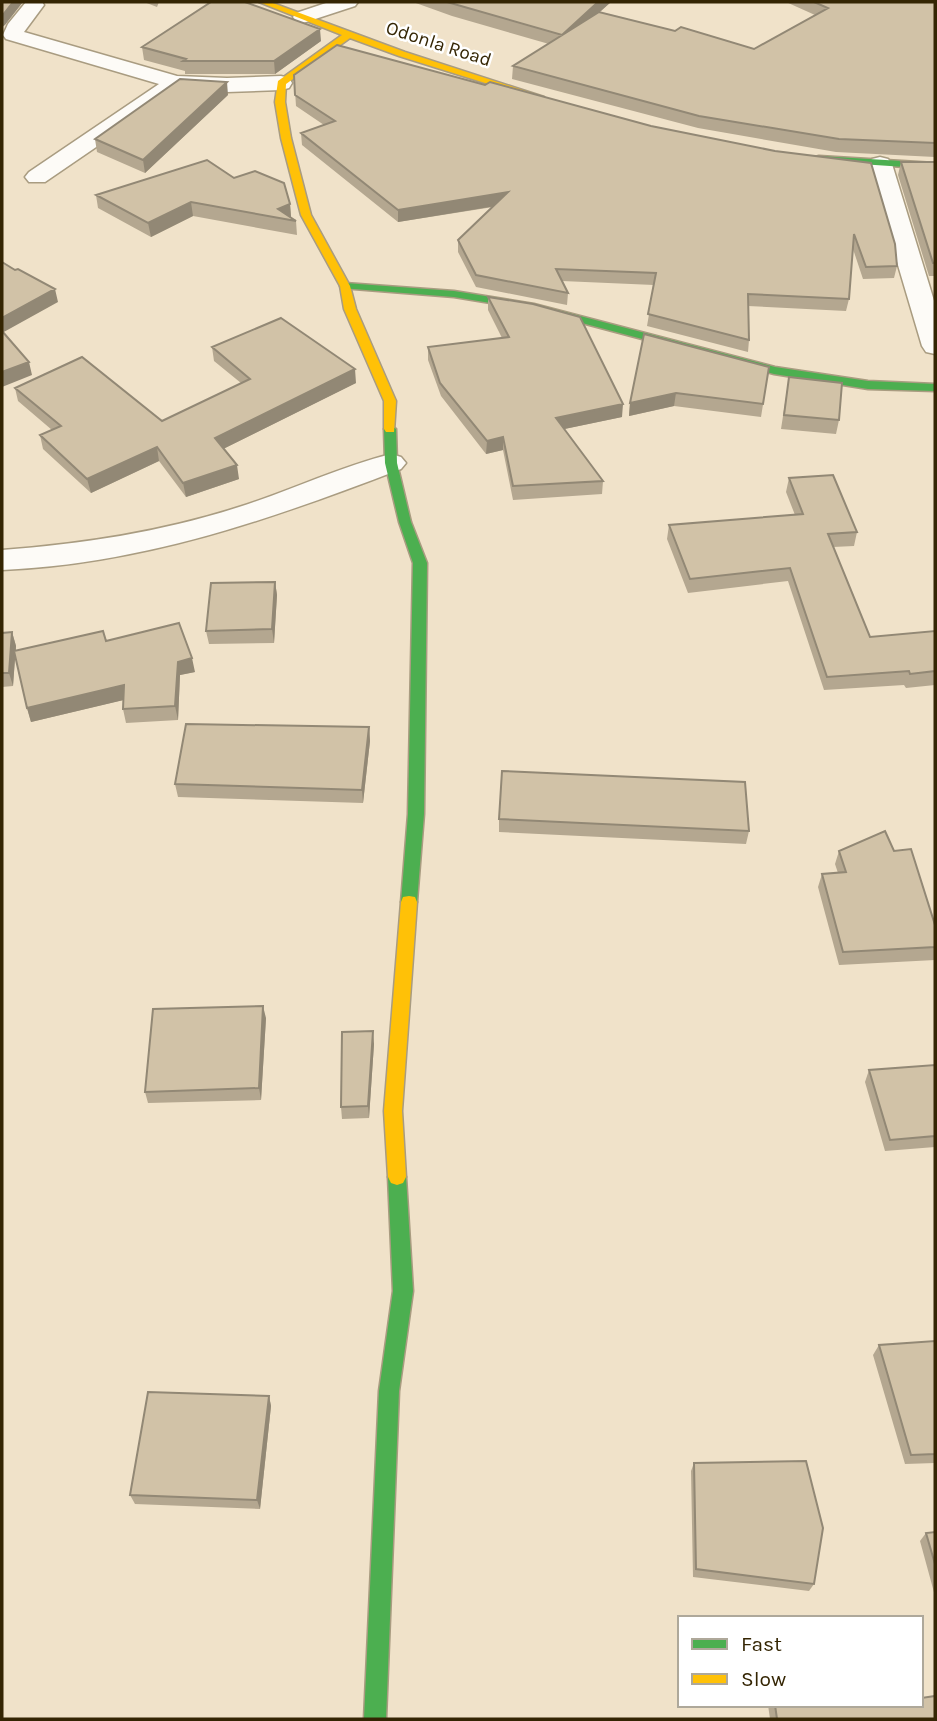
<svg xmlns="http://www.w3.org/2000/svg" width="937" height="1721" viewBox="0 0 937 1721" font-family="Karla,sans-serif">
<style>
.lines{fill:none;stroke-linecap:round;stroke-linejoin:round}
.street-casing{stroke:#a99c81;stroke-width:3}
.fast-casing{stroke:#a99c81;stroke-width:3}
.slow-casing{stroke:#a99c81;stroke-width:3}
.street{fill:#fdfbf7;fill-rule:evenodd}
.fast{fill:#4caf50;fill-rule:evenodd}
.slow{fill:#ffc107;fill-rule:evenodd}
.wall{fill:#b4a790}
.shaded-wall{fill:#928875}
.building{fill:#d1c2a7;stroke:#928875;stroke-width:2}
.labels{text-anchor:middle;stroke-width:5;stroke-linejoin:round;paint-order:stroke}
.far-street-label{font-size:19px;fill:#342503;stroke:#fff}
</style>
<rect width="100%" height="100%" fill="#f0e2c9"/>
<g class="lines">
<!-- street casing -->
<g class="street-casing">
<path id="street" d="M26 2H42L44 5 24 32 177 76 227 78 281 76 289 78 292 83 289 88 281 90 227 92 181 89 45 182H29L25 177 29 172 159 84 6 39 3 35 8 24Z
M329 2H358L355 6 303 23 296 21 293 17 296 13Z
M880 157 888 159 892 164 935 304V354L926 352 922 346 868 164 872 159Z
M391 454 401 457 406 463 401 469C272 519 142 564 2 570V550C83 544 161 532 239 507 290 491 339 467 391 454Z"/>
</g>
<!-- fast casing -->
<g class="fast-casing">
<path id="fast" d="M819 156 935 163V169L815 161V157Z
M345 283 454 291 534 304 775 367 868 381 935 384V391L868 389 774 374 533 310 454 297 341 288 340 286Z
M390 425 396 429 397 463 411 522 427 563 424 814 417 902 415 907H403L401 902 408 814 413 563 399 522 385 463 384 429Z
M397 1169 403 1171 406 1177 413 1291 399 1391 386 1719H364L379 1391 393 1291 388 1177 391 1171Z"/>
</g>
<!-- slow casing -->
<g class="slow-casing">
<path id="slow" d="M259 2H270L405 52 544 97 536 99 399 56 350 38 286 84 285 102 291 138 311 215 350 286 356 309 396 401 394 432H386L384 429V401L344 309 340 286 301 215 281 138 275 102 278 81 342 35Z
M409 896 415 897 417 902 402 1111 406 1177 403 1183 397 1185 391 1183 388 1177 384 1111 401 902 403 897Z"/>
</g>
<!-- street -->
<use href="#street" class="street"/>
<!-- fast -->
<use href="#fast" class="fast"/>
<!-- slow -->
<use href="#slow" class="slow"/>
</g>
<!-- wall -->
<path class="wall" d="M144 2H159L157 7Z
M413 2H611L599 12 675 31 754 49 815 15 786 2H935V157L836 152 698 128 512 79 513 66 549 44 452 16Z
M321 41 275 74H185V71L144 60 142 47Z
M294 75 485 85 651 126 775 151 897 266 894 278 863 279 853 249 849 299 846 311 748 306 749 340 748 352 647 326 654 285 562 281 568 293 567 305 476 287 458 252V240L493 207 398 222 302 145 301 133 324 125 296 106Z
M228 95 145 173 97 152 95 139Z
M901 162H935V276H929L898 175Z
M234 178 290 204 291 217 290 218 296 221 297 235 193 216 151 237 98 208 96 195Z
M488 297 622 417 564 429 603 481 602 494 513 500 503 450 486 454 441 396 428 360V347L502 338 488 310Z
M212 347 356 383 223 449 239 479 186 497 159 461 91 493 43 449 40 435 52 430 18 401 15 388 162 421 241 383 214 361Z
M769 367 761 417 674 406 629 416 630 403Z
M789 377 839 420 836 434 781 429Z
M789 478 857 532 854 546 833 547 870 637 935 631V685L906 688 904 685 824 690 788 581 688 593 667 539 669 525 795 515 786 492Z
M275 582 277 595 274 643 209 644 206 631Z
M12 632 16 646V651L106 641 195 672 180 675 178 720 126 723 123 709V700L31 722 27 708 15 656 13 686 2 687V633Z
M369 727 370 741 363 803 178 797 175 784Z
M499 819 749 831 746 844 499 832Z
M839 851H894L935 925V960L839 965 818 887 822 874 838 873 835 864Z
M266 1018 261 1100 148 1103 145 1092Z
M374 1044 369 1118 342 1119 341 1107Z
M935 1063V1147L885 1151 865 1082 869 1070 935 1065Z
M935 1341V1463L905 1464 873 1355 879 1345Z
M269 1396 271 1406 260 1509 135 1504 130 1495Z
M694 1463 814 1584 809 1591 693 1577 691 1471Z
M935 1532V1596L920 1541 926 1533Z
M768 1705H921L935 1719H770Z"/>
<!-- shaded-wall -->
<path class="shaded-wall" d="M13 2H23L5 25 2 27V16Z
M598 2H611L561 47 562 35Z
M320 29 321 41 275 74 274 61Z
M227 82 228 95 145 173 143 160Z
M508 192V204L398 222V210Z
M191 202 193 216 151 237 148 223Z
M290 204 291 217 285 220 278 209Z
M55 289 58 302 2 333V318Z
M29 362 32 375 2 387V372Z
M355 369 356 383 217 452 215 438Z
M676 393 674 406 629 416 630 403Z
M623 404 622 417 555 431 556 418Z
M503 437V450L486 454 487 441Z
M157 447 159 461 91 493 87 479Z
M237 465 239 479 186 497 183 483Z
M275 582 277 595 274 643 272 629Z
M12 632 16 646 13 686 9 673Z
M192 658 195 672 180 675 178 720 175 706 178 662Z
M124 685 128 699 31 722 27 708Z
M369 727 370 741 363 803 362 790Z
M263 1006 266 1018 261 1100 259 1088Z
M373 1031 374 1044 369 1118 368 1106Z
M269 1396 271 1406 260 1509 257 1500Z"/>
<!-- building -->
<path class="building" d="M2 2H13L2 16Z
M211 2H245L320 29 274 61H183L186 59 142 47Z
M447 2H598L562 35Z
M814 2H935V143L839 139 699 116 513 66 599 12 675 31 681 27 754 49 828 8Z
M337 45 485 85 490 82 651 126 775 151 871 163 895 244 897 266 866 267 854 234 849 299 748 294 749 340 648 314 656 273 556 269 568 293 476 275 458 240 508 192 398 210 301 133 335 121 295 95 294 75Z
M180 79 227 82 143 160 95 139Z
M207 160 234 178 255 171 284 183 290 204 278 209 296 221 191 202 148 223 96 195Z
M901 162H935V263H933Z
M2 262 15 270 18 269 55 289 2 318Z
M488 297 533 304 580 317 623 404 556 418 603 481 513 486 503 437 487 441 440 383 428 347 509 337Z
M281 318 355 369 215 438 237 465 183 483 157 447 87 479 40 435 61 426 15 388 82 357 162 421 250 379 212 347Z
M2 331 29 362 2 372Z
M644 334 769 367 763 404 676 393 630 403Z
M789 377 842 383 839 420 784 415Z
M833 475 857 532 828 534 870 637 935 631V671L910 674 909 671 827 677 790 568 690 579 669 525 803 514 789 478Z
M275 582 272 629 206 631 211 583Z
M179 623 192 658 178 662 175 706 123 709 124 685 27 708 14 651 103 631 106 641Z
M12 632 9 673H2V633Z
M186 724 369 727 362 790 175 784Z
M502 771 745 782 749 831 499 819Z
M885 831 894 851 911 849 935 925V947L843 952 822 874 846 872 839 851Z
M263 1006 259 1088 145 1092 153 1009Z
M373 1031 368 1106 341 1107 342 1032Z
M935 1065V1136L890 1140 869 1070Z
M935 1341V1454L911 1455 879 1345Z
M148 1392 269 1396 257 1500 130 1495Z
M806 1461 823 1528 814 1584 696 1569 694 1463Z
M935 1532V1564L926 1533Z
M935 1696V1719H777L775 1705H921V1698Z"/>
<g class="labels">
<!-- far-street labels -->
<g class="far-street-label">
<text transform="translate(439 43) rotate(18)" y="7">Odonla Road</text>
</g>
</g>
<!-- border -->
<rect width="937" height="1721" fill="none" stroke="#342503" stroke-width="7"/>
<!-- legend -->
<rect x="678" y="1616" width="245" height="91" fill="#ffffff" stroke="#aea89a" stroke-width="2"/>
<rect x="692" y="1639" width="35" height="10" fill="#4caf50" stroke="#aea89a" stroke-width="2"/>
<text x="741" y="1651" font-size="21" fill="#342503">Fast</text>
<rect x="692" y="1674" width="35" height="10" fill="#ffc107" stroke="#aea89a" stroke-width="2"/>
<text x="741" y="1686" font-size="21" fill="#342503">Slow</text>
</svg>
